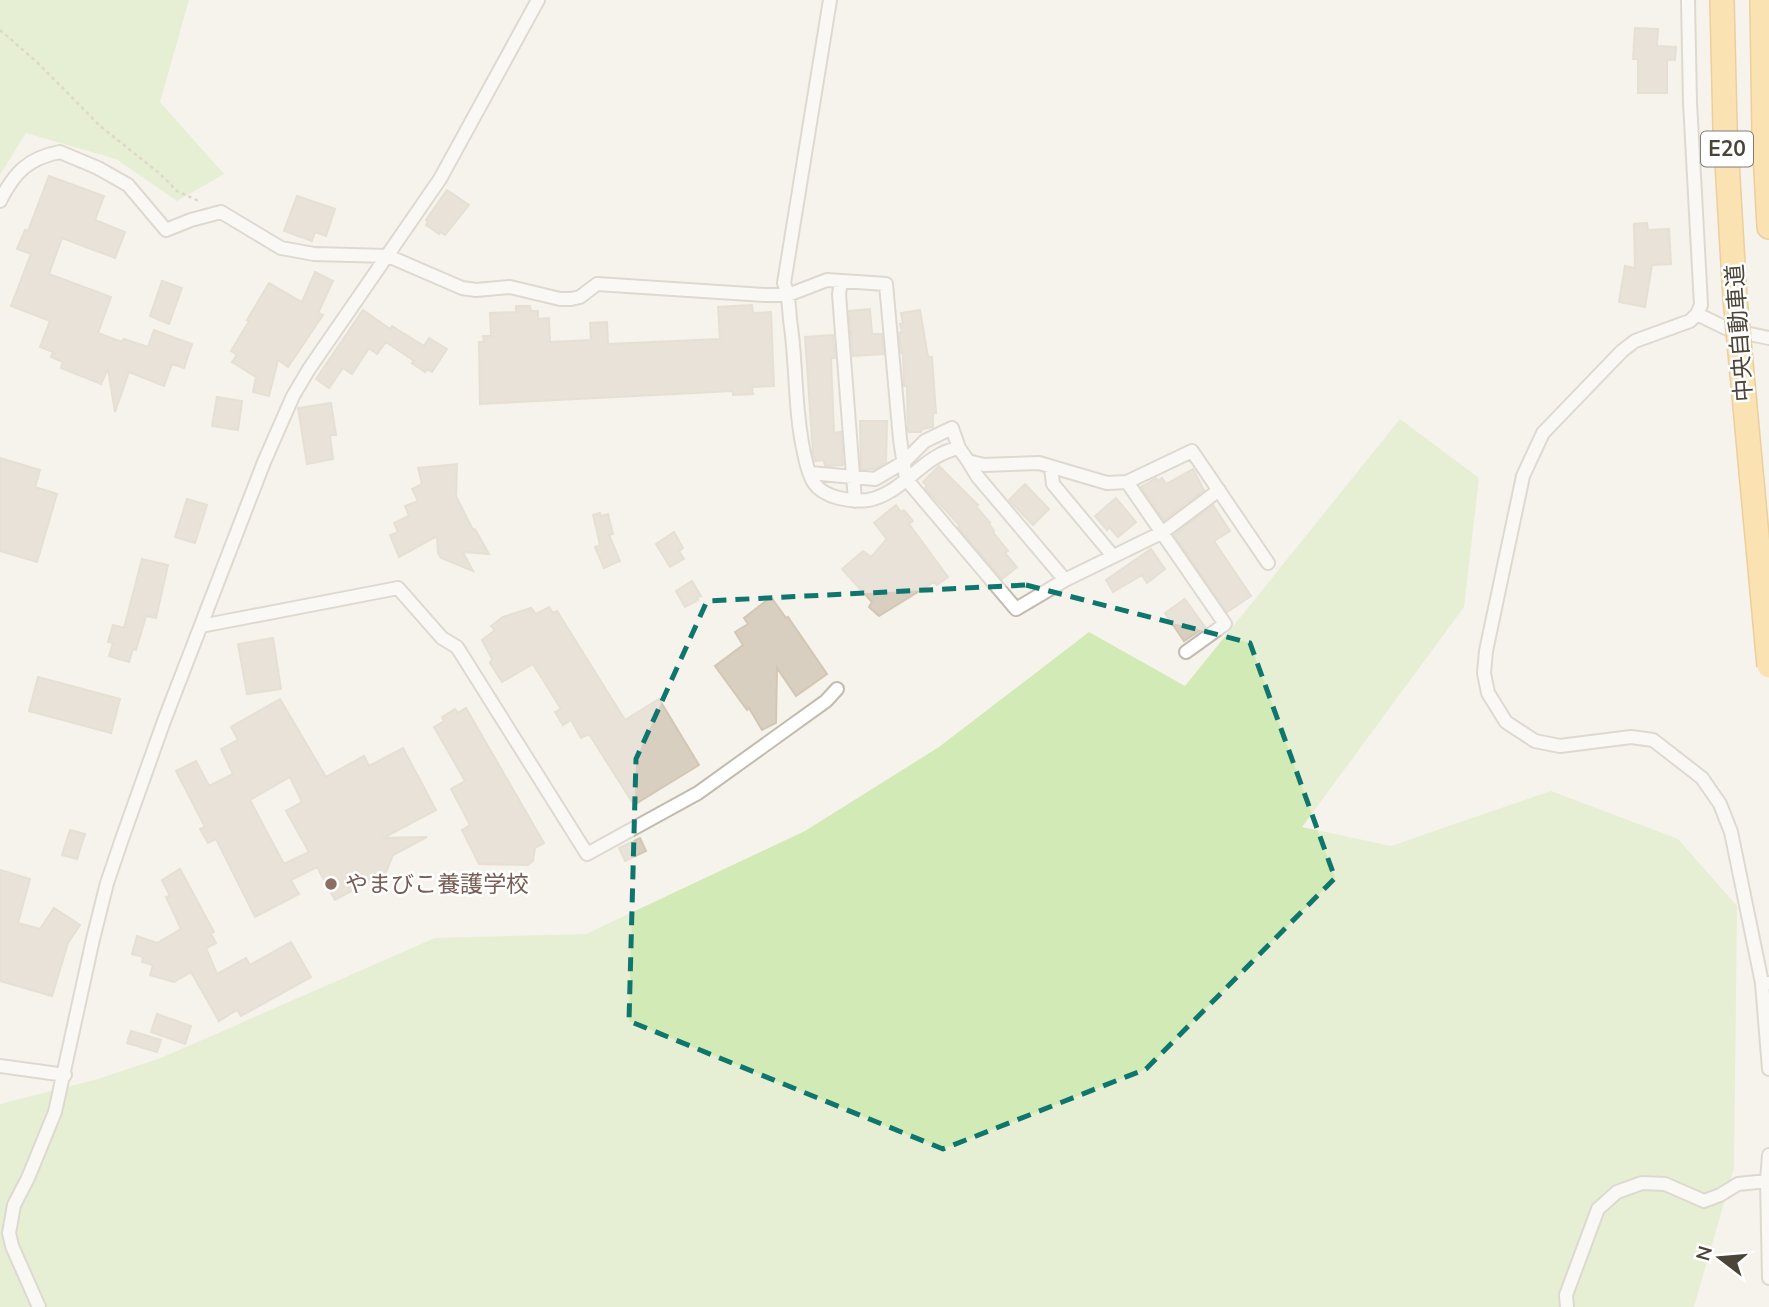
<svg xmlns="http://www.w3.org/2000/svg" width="1769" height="1307" viewBox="0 0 1769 1307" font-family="'Nunito Sans','Noto Sans JP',sans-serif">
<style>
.green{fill:#d2eab5}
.building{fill:#d8cfc1;stroke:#d3c7b4;stroke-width:2;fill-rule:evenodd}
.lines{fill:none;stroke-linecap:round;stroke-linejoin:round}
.street-casing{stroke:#c2bbae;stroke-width:16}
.highway-casing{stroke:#e0a43c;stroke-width:26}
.path{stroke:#c4b79f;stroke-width:2.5;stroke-dasharray:3.5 3.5;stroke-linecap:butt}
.street{stroke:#fff;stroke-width:12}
.highway{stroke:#ffcf6e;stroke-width:23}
.highway-bridge-casing{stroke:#e0a43c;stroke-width:26;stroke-linecap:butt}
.highway-bridge{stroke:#ffcf6e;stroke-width:23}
.marked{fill:none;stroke:#0f766e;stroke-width:5;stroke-dasharray:14 9;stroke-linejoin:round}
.education-dot{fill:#8d6e63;stroke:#fff;stroke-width:2.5}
.labels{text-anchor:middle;stroke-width:5;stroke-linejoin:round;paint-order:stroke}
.shield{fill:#fff;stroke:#817c74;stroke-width:2}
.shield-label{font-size:21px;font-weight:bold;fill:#4b4439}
.street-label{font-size:23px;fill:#4b4439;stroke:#fff}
.education-label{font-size:23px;fill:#785e54;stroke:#fff;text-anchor:start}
</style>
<rect width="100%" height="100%" fill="#f6f3ec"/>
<!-- green -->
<path class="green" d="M0 0H189L160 102 224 174 177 201 116 159 26 133 0 175Z
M1400 419 1479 478 1464 607 1302 827 1391 846 1551 791 1678 839 1737 906 1734 1168 1694 1307H0V1104L98 1079 161 1058 435 938 586 934 805 831 939 747 1089 632 1185 686Z"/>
<!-- building -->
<path class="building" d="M1635 28 1658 29 1657 46 1676 47 1675 60H1667V93H1638V59H1633Z
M49 176 104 196 95 220 125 232 115 258 62 238 49 274 111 297 98 333 122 342 124 339 148 347 154 330 192 344 184 368 172 364 164 386 129 372 115 412 108 369 101 384 61 368 63 362 51 357 53 352 40 347 50 321 11 306 31 254 17 249 25 230 28 231Z
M447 190 469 205 445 235 440 232 439 234 426 225 428 222 426 220Z
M297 196 335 209 326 236 315 232 312 241 284 231Z
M1647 223 1648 230 1669 229 1671 264 1652 265 1645 307 1619 302 1625 266 1635 268 1634 224Z
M315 272 333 281 318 313 323 315 288 367 278 360 269 396 253 392 256 377 232 362 237 355 231 351 249 321 247 320 269 283 302 302Z
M162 281 182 288 169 324 150 316Z
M752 305 753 313 771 312 774 386 752 387 753 394 733 395V391L480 404 479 342H484L483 336H491L490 313 516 312V306H530L531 311H538V319L549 318 550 342 591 340 590 323 607 322 608 344 720 339 718 307Z
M870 309 872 334H882L884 354 853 356 849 311Z
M363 310 390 329 392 326 424 346 429 338 447 349 432 372 427 369 425 372 412 363 414 361 386 342 377 354 369 348 352 374 343 368 329 388 316 379Z
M920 310 928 357H932L936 413H933V427L922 429 921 432H908L907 386H904L903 353H901L899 333 902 332 900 324 903 323 901 313Z
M833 335 835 358H831L834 433 841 432 843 465 828 466H825L824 460 815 461 813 453 805 337Z
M217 397 242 401 238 430 212 426Z
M331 403 336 435H330L333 459 307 464 298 408Z
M860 421H887L886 463 875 469H861Z
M0 458 40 470 35 487 57 494 37 562 0 551Z
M457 464 456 496 473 530 475 529 489 554 463 552 473 571 441 558 438 553 437 536 399 557 390 535 398 532 394 523 409 516 405 506 418 501 412 489 422 484 418 468Z
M939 466 978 505 976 506 990 523 989 524 994 531 993 532 1008 551 1005 553 1017 567 1002 579 958 527 960 526 925 488 927 486 923 482Z
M1193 469 1204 490 1164 520 1141 487 1156 478 1158 481 1162 478 1166 484Z
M1025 484 1049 509 1033 525 1009 500Z
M1116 498 1136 522 1118 537 1109 527 1107 530 1095 516Z
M187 499 207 505 195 543 175 537Z
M896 505 901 512 904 510 913 521 909 524 948 577 937 585 934 582 879 616 869 607 872 602 842 569 863 551 871 557 887 539 874 523Z
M1213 505 1230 531 1214 541 1251 596 1227 612 1174 535Z
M600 513 601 516 608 514 613 534 609 535 620 561 604 568 595 547 600 545 593 515Z
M674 532 683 548 679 551 684 559 670 567 656 544Z
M1151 549 1165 569 1147 583 1142 575 1113 592 1106 580Z
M142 559 168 565 156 618 146 616 136 650 133 649 129 662 109 656 113 643 108 642 113 625 124 628Z
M692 581 701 596 697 597 698 600 685 607 676 591Z
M771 597 786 618 788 617 827 674 796 696 777 668 776 723 762 730 749 708 747 710 715 666 743 645 735 632 748 624 744 618Z
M1185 599 1205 627 1184 641 1165 613Z
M549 607 553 613 557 611 625 720 659 699 699 765 634 805 589 734 581 738 571 720 563 725 555 712 561 709 533 664 502 682 490 663 492 659 482 640 495 630 491 626 503 617 531 608 536 614Z
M273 638 281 689 247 694 238 644Z
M38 677 120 699 111 733 29 711Z
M280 699 326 777 364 756 369 766 403 748 436 810 383 838 427 837 393 855 386 872 335 900 317 867 291 880 299 894 255 917 216 839 208 843 200 829 205 827 176 771 196 761 209 786 233 774 221 749 238 740 231 727ZM290 777 302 802 286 811 309 852 284 864 250 800Z
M466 708 544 843 535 848 533 861 528 865 479 864 462 830 470 825 451 789 465 781 434 727 444 721 442 717 455 709 458 713Z
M70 830 85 834 77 859 62 855Z
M640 838 646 851 625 861 619 848Z
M180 869 214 932 211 934 216 943 206 948 217 974 246 958 250 965 291 942 311 977 241 1016 237 1010 219 1021 191 972 174 982 150 975 153 965 142 962 143 957 132 954 137 936 157 943 181 929 166 897 170 896 162 880Z
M0 870 30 879 18 923 40 929 54 908 80 925 68 943 52 996 0 981Z
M157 1014 191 1026 185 1044 151 1032Z
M131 1031 161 1040 157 1052 127 1043Z"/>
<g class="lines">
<!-- street casing -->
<g class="street-casing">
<path id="street" d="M830 0 784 283C789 295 789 307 790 320 797 364 794 409 804 453 806 463 808 474 814 483 824 498 851 502 868 500 903 494 923 454 959 448L968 461 984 465 1039 463 1107 483 1127 482 1192 451 1268 563
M1688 0 1690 102 1701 305 1697 314 1730 330 1769 338
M0 201C14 173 28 158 60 152L98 168 128 185 166 230 191 220 221 212 281 248 314 254 388 256 462 288 476 290 510 287 560 299H571L580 297 597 284 765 295H788L827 280 886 284 900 439 906 479 1016 609 1065 580 1163 532 1219 490
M841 281 839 294 855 501
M1697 314 1690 321 1635 341 1622 351 1543 433 1523 476 1486 651 1484 673 1488 693 1506 722 1535 741 1560 746 1631 737 1653 740 1702 778 1720 804 1731 832 1762 983
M968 461 977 476 1065 580
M1051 467 1053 484 1113 556
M810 473 875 479 904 462 925 441 952 428 959 448
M1127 482 1225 624 1186 652
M201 626 398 588 442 638 457 647 587 854 698 793 826 701 837 689
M1769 983H1762L1769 1069
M0 1066 65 1075
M1769 1155 1767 1181 1769 1278
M39 1307 12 1246 9 1233 14 1205 28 1178 55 1112 93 939 107 883 123 836 164 721 264 462 293 396 309 369 440 179 538 0
M1567 1307 1566 1295 1598 1209 1617 1192 1642 1183 1665 1184 1704 1201 1720 1195 1738 1184 1767 1181"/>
</g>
<!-- highway casing -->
<g class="highway-casing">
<path id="highway" d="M1722 0 1725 128 1735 298
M1762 0 1764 134 1769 227"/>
</g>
<!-- path -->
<path class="path" d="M0 30 38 63 100 126 159 173 177 191 201 202"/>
<!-- street -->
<use href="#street" class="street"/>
<!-- highway -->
<use href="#highway" class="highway"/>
<!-- highway-bridge casing -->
<g class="highway-bridge-casing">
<path id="highway-bridge" d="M1735 298 1769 666"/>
</g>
<!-- highway-bridge -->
<use href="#highway-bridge" class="highway-bridge"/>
</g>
<!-- marked area -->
<path d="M0 0H1769V1307H0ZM1026 585 1250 643 1335 878 1146 1069 943 1149 629 1021 636 759 707 601Z" fill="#f6f3ec" fill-opacity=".55" fill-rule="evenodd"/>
<path class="marked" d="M1026 585 1250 643 1335 878 1146 1069 943 1149 629 1021 636 759 707 601Z"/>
<!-- markers -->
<circle class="education-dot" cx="331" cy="884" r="7"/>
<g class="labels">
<!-- shield labels -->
<rect class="shield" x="1701" y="131.5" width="52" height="35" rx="5"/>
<g class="shield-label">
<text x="1727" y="156">E20</text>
</g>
<!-- street labels -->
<g class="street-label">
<text transform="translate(1739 333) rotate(-94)" y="8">中央自動車道</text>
</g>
<!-- education labels -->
<g class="education-label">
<text x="345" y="892">やまびこ養護学校</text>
</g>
</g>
<!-- north arrow -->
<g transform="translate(1720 1258) rotate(286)" stroke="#ffffff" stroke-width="5" paint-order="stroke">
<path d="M0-5L12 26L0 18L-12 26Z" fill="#4b4439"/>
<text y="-10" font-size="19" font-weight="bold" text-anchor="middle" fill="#4b4439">N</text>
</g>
</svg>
